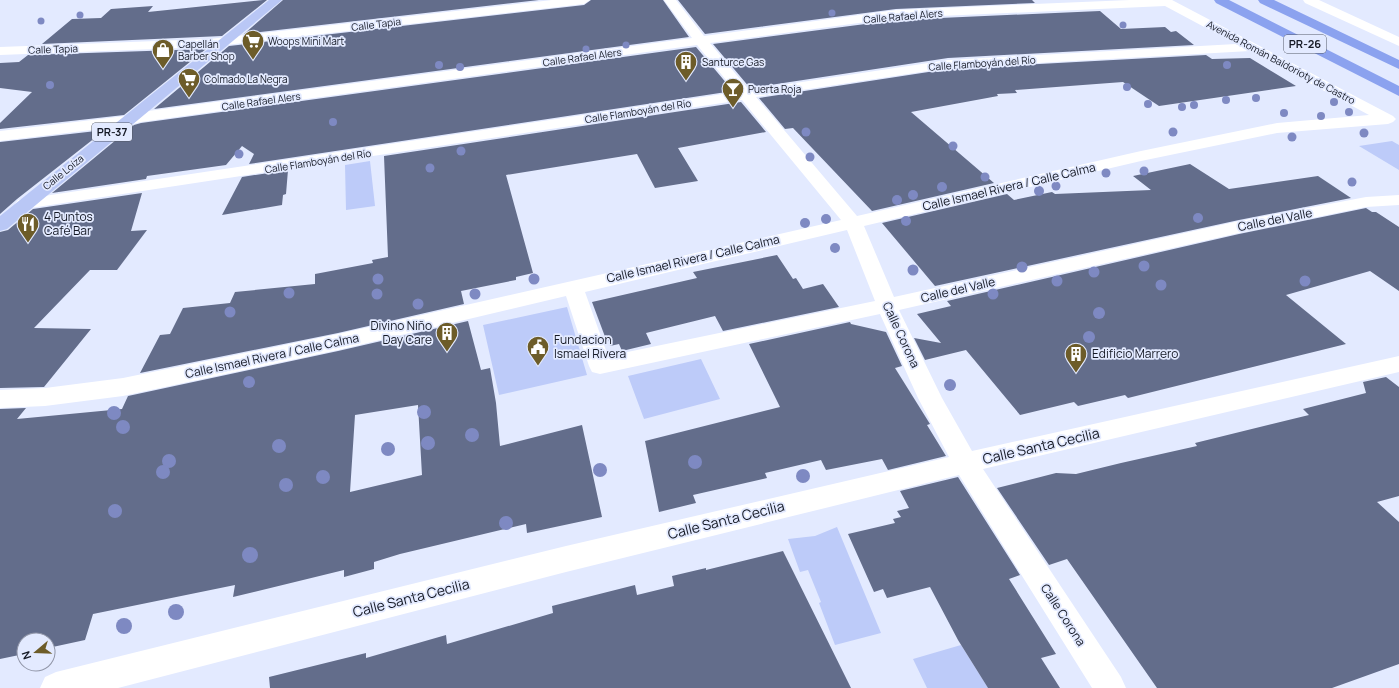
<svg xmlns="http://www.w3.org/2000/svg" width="1399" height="688" viewBox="0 0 1399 688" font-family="Manrope,sans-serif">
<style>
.green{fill:#bdcbf9}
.building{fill:#636d8b;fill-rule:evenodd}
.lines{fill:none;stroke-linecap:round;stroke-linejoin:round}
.minor{fill:#fff;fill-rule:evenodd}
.primary{fill:#b9c7f5;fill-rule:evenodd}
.motorway{fill:#8ba2ef;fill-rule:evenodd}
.tree{fill:#7e89c2}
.labels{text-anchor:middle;stroke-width:3.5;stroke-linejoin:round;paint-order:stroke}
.far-street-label{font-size:10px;fill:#151925;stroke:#e3eaff}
.far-poi-label{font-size:10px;fill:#151925;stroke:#e3eaff;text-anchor:start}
.shield{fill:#e3eaff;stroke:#535866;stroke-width:1}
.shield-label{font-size:11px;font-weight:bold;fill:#151925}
.street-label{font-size:12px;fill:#151925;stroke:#e3eaff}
.poi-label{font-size:12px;fill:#151925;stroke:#e3eaff;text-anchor:start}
.near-street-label{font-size:14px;fill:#151925;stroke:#e3eaff}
</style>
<rect width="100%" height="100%" fill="#e3eaff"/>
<!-- green -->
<path class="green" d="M1392 141 1399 145V170L1359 146Z
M370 161 375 206 346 210 345 165Z
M567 307 587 375 499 395 483 325Z
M701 359 720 399 644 419 628 376Z
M837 527 881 633 835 645 819 603 821 602 808 570 800 572 788 539 815 536Z
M961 645 988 688H927L913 659Z"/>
<!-- building -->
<path class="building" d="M263 0H267L222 36 42 44 72 19 101 18 111 9 153 6 148 12Z
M283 0H539L244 34Z
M591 0H663L689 37 154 109 229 46 584 5Z
M678 0H1032L1035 3 896 9 705 34Z
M1100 11 1121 29 1165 27 1171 32 1176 31 1194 45 948 58 750 88 713 44 896 20Z
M696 47 733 91 249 164 254 154 242 146 226 165 147 176 146 179 52 193 134 125 141 123Z
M206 49 124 115 0 129V123L32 92 0 88V63L19 62 28 55Z
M1206 55 1212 59 1250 58 1296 86 1159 106 1123 82 1015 90 1017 93 997 94 998 96 911 112 994 183 872 211 793 128 785 129 759 98 948 69Z
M741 102 766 132 678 148 698 181 655 188 637 154 506 175 533 273 516 277V280L461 291 464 304 338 333 140 373 160 335 170 334 183 308 230 303 235 292 315 284V274L373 263 372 260 388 257 384 156Z
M105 130 17 199 0 214V142Z
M1190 164 1229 189 1318 176 1351 198 1239 220 935 286 882 223 1007 194 1014 200 1052 192 1055 194 1151 190 1133 176Z
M288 170 286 194 283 195 282 205 222 215 242 177Z
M142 193 131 231 147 230 117 270H90L34 328 91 329 44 387 0 388V232L8 230 33 209Z
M1366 208 1372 212H1376L1399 227V291L1370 271 1286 295 1346 344 1128 398 1125 395 1078 406 1074 402 1020 415 966 350 925 360 914 338 941 343 917 314 951 306 947 301 1239 234Z
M777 255 793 279 796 278 803 289 823 284 839 307 723 331 715 316 646 333 651 344 622 351 619 344 610 346 609 341 607 342 592 302 697 278 693 272Z
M468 321 481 370 490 368 496 403 500 446 582 425 602 517 527 533 526 524 400 554 374 562V569L344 577V570L233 597 235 585 93 614 85 640 48 648V640H24V654L0 659V409L26 408 17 419 122 409 128 396 338 351ZM418 405 422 475 350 492 355 415Z
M850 322 851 324 886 332 902 366 895 368 930 424 927 425 946 456 888 470 882 459 826 470 821 460 765 473 767 478 693 495 696 503 659 512 645 441 780 407 749 344Z
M1386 377 1399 387V496L1377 502 1399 522V664L1332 688H1157L1067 559 1049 565 997 488 1056 473 1076 474 1121 463 1197 446 1195 443 1309 415 1303 409 1366 393 1363 382Z
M958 477 1020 575 1009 579 1056 654 1041 658 1060 688H988L958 640 930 587 887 598 883 589 874 592 848 534 895 523 893 519 901 517 897 511 909 508 900 491Z
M783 551 851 688H270L269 677 366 653V658L446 635 447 644 553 613 552 606 635 585 637 595 674 586 672 576 706 568V570Z"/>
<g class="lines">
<!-- minor -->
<path class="minor" d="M552 0H590L584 4 209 47 0 55V47L209 39Z
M664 0H676L704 36 896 10 1130 0H1172L1393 116 1396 119 1393 122 1388 124 1277 133 1141 161 864 226 894 297 1239 221 1366 197 1399 195V205L1366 207 1239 233 899 310 942 398 972 451 1399 356V372L983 469 1121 677 1126 688H1092L959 475 566 572 118 688H40L45 677 56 672 566 546 949 457 918 398 880 314 600 374 592 372 589 366 566 296 338 350 123 396 45 406 0 408V390L45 388 123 378 338 334 841 220 742 100 24 209 18 208 15 204 18 200 24 199 736 92 697 45 141 122 125 126 0 141V131L125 116 141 112 692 38ZM1165 6 1236 44 948 60 749 90 710 43 896 18ZM1250 51 1369 115 1277 123 1141 151 857 216 756 97 948 68ZM847 230 875 301 608 356 585 292Z
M1303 0H1319L1399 37V46L1305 3Z"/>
<!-- primary -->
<path class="primary" d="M269 0H282L7 229 0 231V216Z"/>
<!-- motorway -->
<path class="motorway" d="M1214 0H1229L1399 86V96L1216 3Z
M1258 0H1274L1399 60V69L1260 3Z"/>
</g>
<!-- trees -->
<g class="tree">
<circle cx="832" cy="13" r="3.5"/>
<circle cx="80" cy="15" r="3.5"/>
<circle cx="41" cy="21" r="3.5"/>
<circle cx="1123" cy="25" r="3.5"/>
<circle cx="626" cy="45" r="3.5"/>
<circle cx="586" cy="49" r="3.5"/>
<circle cx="439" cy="65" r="4"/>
<circle cx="1227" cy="65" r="4"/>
<circle cx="460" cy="67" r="4"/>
<circle cx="50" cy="85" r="4"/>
<circle cx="1127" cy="87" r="4"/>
<circle cx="1256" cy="98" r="4"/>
<circle cx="1226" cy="100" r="4"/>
<circle cx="1334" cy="102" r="4"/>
<circle cx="1148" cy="104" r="4"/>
<circle cx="1194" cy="105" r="4"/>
<circle cx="1182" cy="107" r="4"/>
<circle cx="1349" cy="112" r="4"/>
<circle cx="1284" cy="113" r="4"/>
<circle cx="1321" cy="116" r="4"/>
<circle cx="333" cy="122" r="4"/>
<circle cx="806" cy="132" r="4.5"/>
<circle cx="1173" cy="132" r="4.5"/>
<circle cx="1364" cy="133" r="4.5"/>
<circle cx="1292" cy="137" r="4.5"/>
<circle cx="953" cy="146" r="4.5"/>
<circle cx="461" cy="151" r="4.5"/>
<circle cx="239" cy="154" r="4.5"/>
<circle cx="810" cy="157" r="4.5"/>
<circle cx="430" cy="168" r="4.5"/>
<circle cx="1144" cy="171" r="4.5"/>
<circle cx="1106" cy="173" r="4.5"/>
<circle cx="985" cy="177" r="4.5"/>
<circle cx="1352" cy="182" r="4.5"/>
<circle cx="1056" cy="186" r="4.5"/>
<circle cx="942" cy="187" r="5"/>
<circle cx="1039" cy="191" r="5"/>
<circle cx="913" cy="195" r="5"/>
<circle cx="897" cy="200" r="5"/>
<circle cx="1198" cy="218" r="5"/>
<circle cx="826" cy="219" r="5"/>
<circle cx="906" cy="221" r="5"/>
<circle cx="805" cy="223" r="5"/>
<circle cx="835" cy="248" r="5"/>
<circle cx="1144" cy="266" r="5.5"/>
<circle cx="1022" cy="267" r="5.5"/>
<circle cx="913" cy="270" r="5.5"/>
<circle cx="1094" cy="272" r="5.5"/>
<circle cx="378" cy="279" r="5.5"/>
<circle cx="534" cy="279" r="5.5"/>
<circle cx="1057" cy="281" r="5.5"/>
<circle cx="1305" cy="281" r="5.5"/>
<circle cx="1161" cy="285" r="5.5"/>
<circle cx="289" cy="293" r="5.5"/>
<circle cx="377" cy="294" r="5.5"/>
<circle cx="475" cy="294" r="5.5"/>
<circle cx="993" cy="294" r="5.5"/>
<circle cx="418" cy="304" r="5.5"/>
<circle cx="230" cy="312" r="5.5"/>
<circle cx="1099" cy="313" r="6"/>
<circle cx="1089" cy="337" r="6"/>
<circle cx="249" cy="382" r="6"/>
<circle cx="950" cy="385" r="6"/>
<circle cx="424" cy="412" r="7"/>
<circle cx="114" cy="413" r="7"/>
<circle cx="123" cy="427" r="7"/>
<circle cx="472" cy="435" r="7"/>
<circle cx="428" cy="443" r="7"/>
<circle cx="279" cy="446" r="7"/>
<circle cx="388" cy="449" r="7"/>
<circle cx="169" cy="461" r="7"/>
<circle cx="695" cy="462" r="7"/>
<circle cx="600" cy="470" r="7"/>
<circle cx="163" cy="472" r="7"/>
<circle cx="803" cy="476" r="7"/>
<circle cx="323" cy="477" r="7"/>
<circle cx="286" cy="485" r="7"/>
<circle cx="115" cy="511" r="7"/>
<circle cx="506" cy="523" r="7"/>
<circle cx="250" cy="555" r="8"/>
<circle cx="176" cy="612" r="8"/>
<circle cx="124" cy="626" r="8"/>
</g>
<!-- icons -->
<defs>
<g id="supermarket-pin" transform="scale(1.15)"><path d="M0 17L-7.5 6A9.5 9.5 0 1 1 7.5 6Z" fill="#6d5c29" stroke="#e3eaff"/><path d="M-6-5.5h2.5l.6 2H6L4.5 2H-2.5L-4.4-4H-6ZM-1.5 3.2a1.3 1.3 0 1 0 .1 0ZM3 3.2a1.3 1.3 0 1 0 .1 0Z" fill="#fff"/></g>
<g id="shop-pin" transform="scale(1.15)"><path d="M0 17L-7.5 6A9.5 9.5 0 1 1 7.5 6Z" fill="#6d5c29" stroke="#e3eaff"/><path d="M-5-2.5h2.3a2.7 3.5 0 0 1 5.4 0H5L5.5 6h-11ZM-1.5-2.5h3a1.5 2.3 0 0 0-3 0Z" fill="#fff"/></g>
<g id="building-pin" transform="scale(1.15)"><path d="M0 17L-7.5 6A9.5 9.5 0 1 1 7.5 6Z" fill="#6d5c29" stroke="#e3eaff"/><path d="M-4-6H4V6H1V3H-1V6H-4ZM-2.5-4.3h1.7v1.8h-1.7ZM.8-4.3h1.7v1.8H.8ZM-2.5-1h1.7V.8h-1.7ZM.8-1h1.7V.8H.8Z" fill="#fff"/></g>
<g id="bar-pin" transform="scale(1.15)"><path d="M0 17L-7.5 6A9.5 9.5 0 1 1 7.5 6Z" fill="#6d5c29" stroke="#e3eaff"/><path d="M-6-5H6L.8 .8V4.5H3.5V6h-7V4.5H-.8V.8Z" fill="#fff"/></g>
<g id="restaurant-pin" transform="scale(1.15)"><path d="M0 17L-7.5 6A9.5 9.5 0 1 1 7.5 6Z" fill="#6d5c29" stroke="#e3eaff"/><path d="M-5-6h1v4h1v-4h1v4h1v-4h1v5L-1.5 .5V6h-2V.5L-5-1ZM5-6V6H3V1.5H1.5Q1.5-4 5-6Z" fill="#fff"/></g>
<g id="civic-pin" transform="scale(1.15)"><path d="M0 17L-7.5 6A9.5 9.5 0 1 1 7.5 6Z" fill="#6d5c29" stroke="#e3eaff"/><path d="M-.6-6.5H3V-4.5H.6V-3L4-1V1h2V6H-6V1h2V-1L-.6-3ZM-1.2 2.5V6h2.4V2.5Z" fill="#fff"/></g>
</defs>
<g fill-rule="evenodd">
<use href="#supermarket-pin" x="253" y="41"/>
<use href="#shop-pin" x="163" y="50"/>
<use href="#building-pin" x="686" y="62"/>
<use href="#supermarket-pin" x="189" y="79"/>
<use href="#bar-pin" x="733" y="89"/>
<use href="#restaurant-pin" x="28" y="224"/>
<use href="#building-pin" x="447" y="333"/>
<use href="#civic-pin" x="538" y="347"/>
<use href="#building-pin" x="1076" y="354"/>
</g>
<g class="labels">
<!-- far-street labels -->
<g class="far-street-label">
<text transform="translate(903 16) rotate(-5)" y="4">Calle Rafael Alers</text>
<text transform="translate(376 24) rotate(-7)" y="4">Calle Tapia</text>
<text transform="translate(53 49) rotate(-2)" y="4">Calle Tapia</text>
<text transform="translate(582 57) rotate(-8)" y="4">Calle Rafael Alers</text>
<text transform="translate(1281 62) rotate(28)" y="4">Avenida Román Baldorioty de Castro</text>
<text transform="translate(982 63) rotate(-4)" y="4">Calle Flamboyán del Río</text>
<text transform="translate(261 101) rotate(-8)" y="4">Calle Rafael Alers</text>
<text transform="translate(638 111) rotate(-9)" y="4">Calle Flamboyán del Río</text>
<text transform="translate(318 161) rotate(-9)" y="4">Calle Flamboyán del Río</text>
<text transform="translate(63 172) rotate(-39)" y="4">Calle Loíza</text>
</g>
<!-- far-poi labels -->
<g class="far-poi-label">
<text x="268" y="45">Woops Mini Mart</text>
<text x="178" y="48">Capellán<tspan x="178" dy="12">Barber Shop</tspan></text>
<text x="702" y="66">Santurce Gas</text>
<text x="204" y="83">Colmado La Negra</text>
<text x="748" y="93">Puerta Roja</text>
</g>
<!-- shield labels -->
<g class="shield">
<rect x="1284" y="35" width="42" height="18" rx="3"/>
<rect x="92" y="123" width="40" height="18" rx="3"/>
</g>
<g class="shield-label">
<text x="1305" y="48">PR-26</text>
<text x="112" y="136">PR-37</text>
</g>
<!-- street labels -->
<g class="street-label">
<text transform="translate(1009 187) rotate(-13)" y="4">Calle Ismael Rivera / Calle Calma</text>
<text transform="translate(1275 220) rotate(-11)" y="4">Calle del Valle</text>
<text transform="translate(693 259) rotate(-13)" y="4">Calle Ismael Rivera / Calle Calma</text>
<text transform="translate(958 290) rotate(-13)" y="4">Calle del Valle</text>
<text transform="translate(901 335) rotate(65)" y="4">Calle Corona</text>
<text transform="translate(272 356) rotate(-12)" y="4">Calle Ismael Rivera / Calle Calma</text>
<text transform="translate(1063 615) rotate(57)" y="4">Calle Corona</text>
</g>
<!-- poi labels -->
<g class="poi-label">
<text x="44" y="221">4 Puntos<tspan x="44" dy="14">Café Bar</tspan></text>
<text x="432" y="330" text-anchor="end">Divino Niño<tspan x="432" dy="14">Day Care</tspan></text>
<text x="554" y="344">Fundacion<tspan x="554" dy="14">Ismael Rivera</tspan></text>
<text x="1092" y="358">Edificio Marrero</text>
</g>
<!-- near-street labels -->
<g class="near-street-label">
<text transform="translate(1041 446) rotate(-13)" y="5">Calle Santa Cecilia</text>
<text transform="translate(726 520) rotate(-14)" y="5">Calle Santa Cecilia</text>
<text transform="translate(411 598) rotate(-14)" y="5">Calle Santa Cecilia</text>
</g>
</g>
<!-- north arrow -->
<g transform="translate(36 652) rotate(251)"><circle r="19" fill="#e3eaff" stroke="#9196a8"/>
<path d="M0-3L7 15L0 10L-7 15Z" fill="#6d5c29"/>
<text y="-6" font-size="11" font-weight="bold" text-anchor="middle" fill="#151925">N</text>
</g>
</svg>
